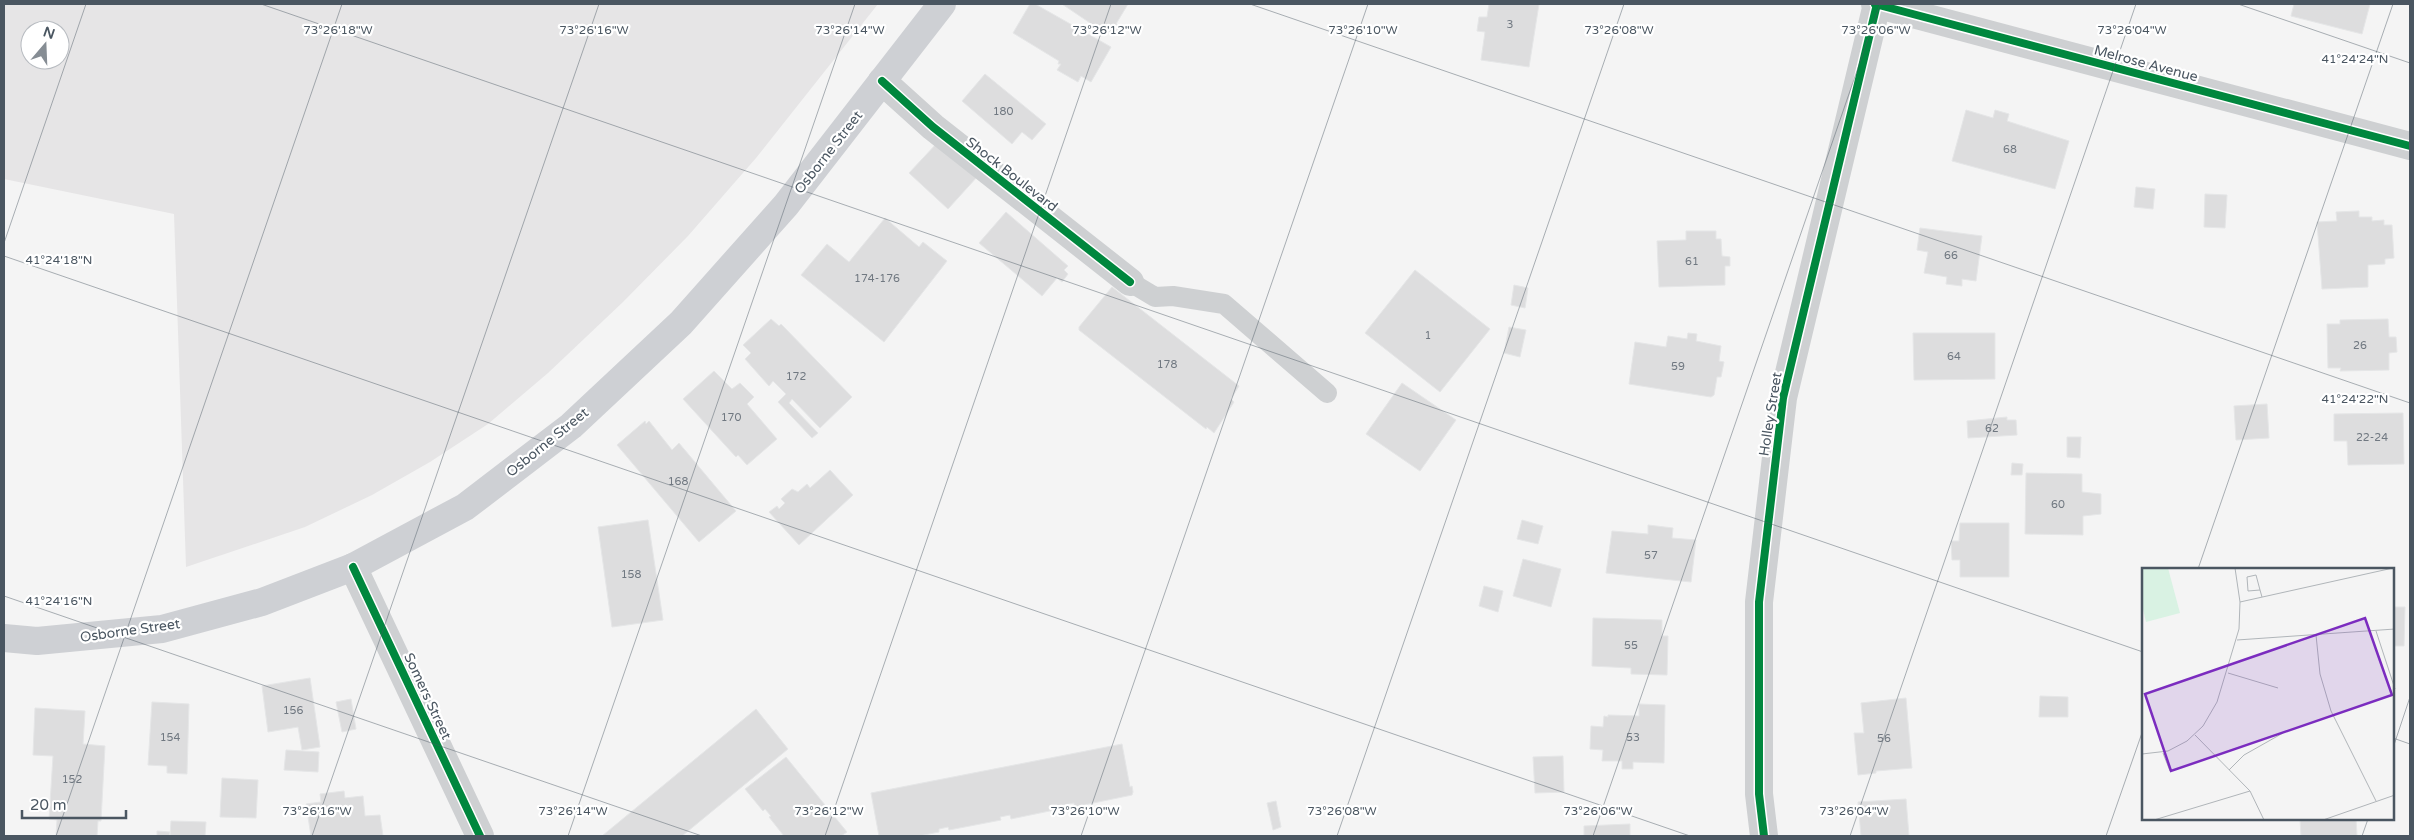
<svg xmlns="http://www.w3.org/2000/svg" width="2414" height="840" viewBox="0 0 2414 840" font-family="'Varela Round',sans-serif">
<style>
.education{fill:#e6e5e6;fill-rule:evenodd}
.building{fill:#ddddde;stroke:#e5e6e7}
.lines{fill:none;stroke-linecap:round;stroke-linejoin:round}
.lane{stroke:#ced0d2;stroke-width:20}
.street{stroke:#ced0d2;stroke-width:28}
.secondary{stroke:#ced0d4;stroke-width:28}
.cycleway-casing{stroke:#fff;stroke-width:11}
.cycleway{stroke:#00873e;stroke-width:8}
.ticks{fill:none;stroke:#4a5661;stroke-width:1;stroke-opacity:0.45}
.labels{text-anchor:middle;stroke-width:4.5;stroke-linejoin:round;paint-order:stroke}
.number-label{font-size:11px;fill:#707881}
.street-label{font-size:14px;fill:#4a5661;stroke:#fff}
.inset-road{fill:none;stroke:#b0b5b9;stroke-width:1}
.view{fill:#7b2cbf;fill-opacity:0.15;stroke:#7b2cbf;stroke-width:2.5}
.inset-edge{fill:none;stroke:#4a5661;stroke-width:2.5}
.ticks-label{font-size:12px;text-anchor:middle;fill:#4a5661;stroke:#fff;stroke-width:4.5;stroke-linejoin:round;paint-order:stroke}
</style>
<rect width="100%" height="100%" fill="#f4f4f4"/>
<!-- education -->
<path class="education" d="M4 4H878L756 158 688 236 623 302 548 373 488 424 430 462 372 495 305 527 186 567 174 214 4 179ZM30 30H60V60H30Z"/>
<!-- building -->
<path class="building" d="M1030 4H1035L1111 47 1091 82 1081 76 1078 82 1057 70 1061 64H1058L1059 61 1013 33Z
M1062 4H1128L1116 24 1121 27 1115 36 1097 25 1096 27Z
M1489 4H1539L1529 67 1481 60 1485 32 1477 31 1479 17H1487Z
M2294 4H2370L2362 34 2291 16Z
M985 74 1046 124 1032 140 1022 132 1012 144 962 101Z
M1966 110 1993 118 1995 110 2009 114 2007 121 2069 141 2055 189 1952 161Z
M938 142 977 177 948 209 909 173Z
M2136 187 2155 189 2153 209 2134 207Z
M2205 194 2227 195 2225 228 2204 227Z
M2359 211V217H2372V221L2384 220V225H2392L2394 258 2385 259V264L2368 265V287L2322 289 2317 222 2337 221 2336 212Z
M1006 212 1068 266 1064 270 1068 274 1062 282 1057 278 1042 296 979 243Z
M885 218 919 247 923 242 947 261 884 342 801 275 827 244 849 262Z
M1920 228 1982 236 1976 281 1962 279V286L1946 284 1947 277 1924 273 1928 252 1917 250Z
M1686 231H1716V239H1721L1722 256 1730 257V266H1725V285L1659 287 1657 241 1686 240Z
M1415 270 1490 329 1440 392 1365 333Z
M1514 285 1528 288 1525 308 1511 305Z
M1112 287 1239 386 1231 399 1234 402 1214 433 1207 427 1206 429 1079 330V327Z
M771 319 779 326 781 324 852 397 820 428 792 399 789 403 818 433 812 438 778 402 786 394 773 381 769 386 745 359 751 353 743 345Z
M2388 319 2389 337H2396L2397 352 2389 353V370L2340 371 2341 368H2328L2327 324H2340V320Z
M1509 327 1526 330 1520 357 1504 353Z
M1688 333 1697 334 1696 341 1721 346 1719 361 1724 362 1721 377H1717L1714 395 1711 397 1629 384 1635 342 1666 347 1668 336 1687 339Z
M1913 333H1995V379L1914 380Z
M714 371 732 389 740 383 754 397 747 404 777 439 747 465 738 455 736 457 683 399Z
M1402 383 1456 420 1420 471 1366 434Z
M2267 404 2269 438 2236 440 2234 406Z
M2403 413 2404 464 2348 465 2347 441H2334V414Z
M2007 417V420H2016L2017 435 1968 438 1967 421Z
M645 421 646 424 649 421 672 450 679 443 736 511 699 542 617 445Z
M2067 437H2081L2080 458 2067 457Z
M2012 463 2023 464 2022 475H2011Z
M830 470 853 495 799 545 769 512 777 506 779 509 785 503 781 499 792 489 798 492 807 484 810 488Z
M2026 473 2082 474V492L2101 494V514L2083 516V535L2025 534Z
M648 520 663 620 612 627 598 527Z
M1522 520 1543 526 1538 544 1517 539Z
M1960 523H2009V577H1960V560H1952L1951 541H1959Z
M1648 525 1673 528 1672 538 1696 540 1691 582 1606 573 1612 531 1648 534Z
M1523 559 1561 569 1551 607 1513 596Z
M1484 586 1503 591 1498 612 1479 606Z
M2393 607H2405L2404 646H2393Z
M1593 618 1662 620V636H1668L1667 675 1631 674V668L1592 666Z
M310 678 320 747 302 750 298 727 268 732 262 686Z
M2040 696 2068 697V717H2039Z
M1906 698 1912 768 1876 771V773L1858 775 1854 733H1864L1861 703Z
M351 699 356 729 342 732 336 702Z
M152 702 189 704 187 774 167 773V766L148 765Z
M1639 704 1665 705 1664 763 1633 762V769H1622V761H1602L1603 750 1590 749 1591 726 1603 727 1604 716 1608 717V715L1639 716Z
M35 708 85 711 83 744 105 746 101 821H98L97 836H56L57 820 49 819 53 756 33 755Z
M756 709 788 749 682 836H602Z
M1122 744 1130 787 1132 786 1133 792 1132 795 1074 807V803L1063 805 1064 808 1011 819 1010 815 1000 817 1001 820 949 830 948 827 939 829V832L919 836H879L871 793Z
M286 750 319 752 318 772 284 770Z
M1563 756 1564 792 1535 793 1533 757Z
M786 757 847 832 841 836H784L769 817 771 816 765 809 763 811 745 789Z
M222 778 258 780 256 818 220 817Z
M344 791 345 798 363 796 365 816 380 815 383 836H311L306 804 321 802 320 794Z
M1906 799 1909 836H1861L1858 802Z
M1276 801 1281 827 1273 830 1267 803Z
M2300 819H2356L2357 836H2301Z
M171 821 206 822 205 836H170Z
M1630 824V836H1584V826Z
M157 831 170 832 169 836H157Z"/>
<g class="lines">
<!-- lane -->
<path class="lane" d="M1130 282 1155 297 1173 296 1224 304 1327 393"/>
<!-- street -->
<path class="street" d="M1875 4 2410 146
M882 81 933 127 1130 282
M353 567 480 836
M1764 836 1759 794V602L1783 398 1877 4"/>
<!-- secondary -->
<path class="secondary" d="M4 638 37 641 162 629 262 602 353 567 465 507 571 426 681 323 786 205 942 4"/>
<!-- cycleway casing -->
<g class="cycleway-casing">
<path id="cycleway" d="M1875 4 2410 146
M882 81 933 127 1130 282
M353 567 480 836
M1764 836 1759 794V602L1783 398 1877 4"/>
</g>
<!-- cycleway -->
<use href="#cycleway" class="cycleway"/>
</g>
<!-- ticks -->
<path class="ticks" d="M261 4 2143 652M1250 4 2410 403M2238 4 2410 63M4 243 86 4M4 256 1690 836M2198 569 2393 4M4 596 702 836M2393 738 2410 744M2393 748 2410 697M56 836 342 4M312 836 599 4M568 836 855 4M825 836 1111 4M1081 836 1368 4M1337 836 1624 4M1593 836 1880 4M1850 836 2136 4M2106 836 2143 730M2362 836 2368 819"/>
<g class="labels">
<!-- number labels -->
<g class="number-label">
<text x="1510" y="28">3</text>
<text x="1003" y="115">180</text>
<text x="2010" y="153">68</text>
<text x="1951" y="259">66</text>
<text x="1692" y="265">61</text>
<text x="877" y="282">174-176</text>
<text x="1428" y="339">1</text>
<text x="2360" y="349">26</text>
<text x="1954" y="360">64</text>
<text x="1167" y="368">178</text>
<text x="1678" y="370">59</text>
<text x="796" y="380">172</text>
<text x="731" y="421">170</text>
<text x="1992" y="432">62</text>
<text x="2372" y="441">22-24</text>
<text x="678" y="485">168</text>
<text x="2058" y="508">60</text>
<text x="1651" y="559">57</text>
<text x="631" y="578">158</text>
<text x="1631" y="649">55</text>
<text x="293" y="714">156</text>
<text x="170" y="741">154</text>
<text x="1633" y="741">53</text>
<text x="1884" y="742">56</text>
<text x="72" y="783">152</text>
</g>
<!-- street labels -->
<g class="street-label">
<text transform="translate(2146 63) rotate(15)" y="5">Melrose Avenue</text>
<text transform="translate(828 152) rotate(-52)" y="5">Osborne Street</text>
<text transform="translate(1012 174) rotate(38)" y="5">Shock Boulevard</text>
<text transform="translate(1770 414) rotate(-81)" y="5">Holley Street</text>
<text transform="translate(547 442) rotate(-39)" y="5">Osborne Street</text>
<text transform="translate(130 630) rotate(-8)" y="5">Osborne Street</text>
<text transform="translate(428 696) rotate(65)" y="5">Somers Street</text>
</g>
</g>
<!-- overview -->
<g transform="translate(2142 568)">
<rect width="252" height="252" fill="#f4f4f4"/>
<path d="M0 0H26L38 45 4 54 0 37Z" fill="#d9f2e3"/>
<path class="inset-road" d="M118 22 106 23 105 9 114 7 118 22 120 29M98 34 251 0M234 63 253 121M174 67 178 106 189 143 234 233M95 72 253 61M86 105 136 120M53 167 108 223 122 252M21 185 28 203M0 186 26 183 45 173 61 158 75 134 97 61 98 34 93 0M87 202 102 187 141 165M12 252 108 223M181 252 253 227"/>
<path class="view" d="M223 50 250 127 29 203 3 126Z"/>
<rect width="252" height="252" class="inset-edge"/>
</g>
<g class="ticks-label">
<text x="338" y="34">73°26'18"W</text>
<text x="594" y="34">73°26'16"W</text>
<text x="850" y="34">73°26'14"W</text>
<text x="1107" y="34">73°26'12"W</text>
<text x="1619" y="34">73°26'08"W</text>
<text x="1876" y="34">73°26'06"W</text>
<text x="2132" y="34">73°26'04"W</text>
<text x="1363" y="34">73°26'10"W</text>
<text x="2355" y="63">41°24'24"N</text>
<text x="59" y="264">41°24'18"N</text>
<text x="2355" y="403">41°24'22"N</text>
<text x="59" y="605">41°24'16"N</text>
<text x="317" y="815">73°26'16"W</text>
<text x="573" y="815">73°26'14"W</text>
<text x="829" y="815">73°26'12"W</text>
<text x="1085" y="815">73°26'10"W</text>
<text x="1342" y="815">73°26'08"W</text>
<text x="1598" y="815">73°26'06"W</text>
<text x="1854" y="815">73°26'04"W</text>
</g>
<!-- border -->
<rect width="2414" height="840" fill="none" stroke="#4a5661" stroke-width="10"/>
<!-- north arrow -->
<g transform="translate(45 45) rotate(19)"><circle r="24" fill="#ffffff" stroke="#b7bbc0"/>
<path d="M0-4L9 19L0 12L-9 19Z" fill="#868d94"/>
<text y="-8" font-size="14" font-weight="bold" text-anchor="middle" fill="#4a5661">N</text>
</g>
<!-- scale -->
<path d="M22 810v8h104v-8" fill="none" stroke="#4a5661" stroke-width="2.5"/>
<text x="30" y="810" font-size="15" fill="#4a5661" stroke="#ffffff" stroke-width="4" paint-order="stroke">20 m</text>
</svg>
